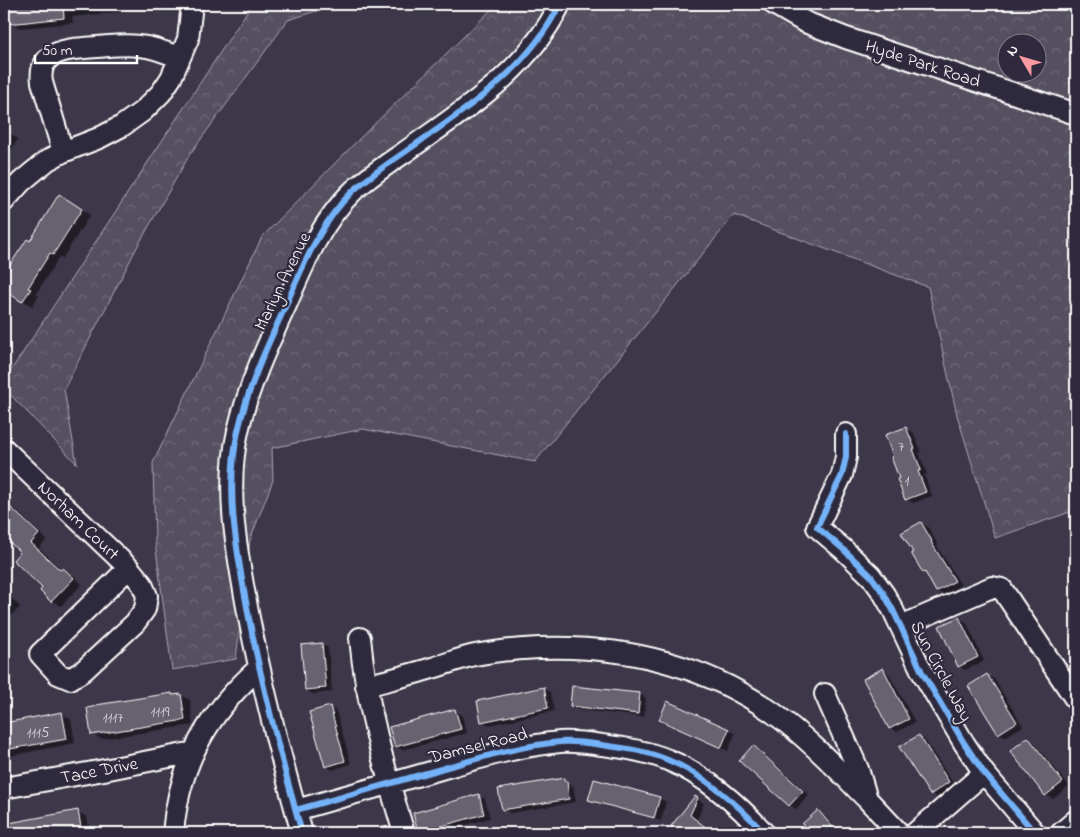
<svg xmlns="http://www.w3.org/2000/svg" width="1080" height="837" viewBox="0 0 1080 837" font-family="'Indie Flower',sans-serif">
<style>
.forest{fill:url(#forest-crowns);stroke:#aaa8b0;fill-rule:evenodd}
.shadow{fill:#0007}
.building{fill:#666270;stroke:#fff}
.lines{fill:none;stroke-linecap:round;stroke-linejoin:round}
.minor-casing{stroke:#fff;stroke-width:24}
.minor{stroke:#2f2a3d;stroke-width:20}
.cycleway-casing{stroke:#2f2a3d;stroke-width:9}
.cycleway{stroke:#73b2f8;stroke-width:6}
.labels{text-anchor:middle;stroke-width:4.5;stroke-linejoin:round;paint-order:stroke}
.number-label{font-size:15px;fill:#d9d8db}
.street-label{font-size:18px;fill:#fff;stroke:#2f2a3d}
</style>
<defs>
<pattern id="forest-crowns" width="20" height="18" patternUnits="userSpaceOnUse" patternTransform="scale(1.25)"><rect width="20" height="18" fill="#555060"/><path d="M2 6a3 3 0 1 1 6 0M12 15a3 3 0 1 1 6 0" fill="none" stroke="#6e6a78"/></pattern>
</defs>
<rect width="100%" height="100%" fill="#3c3749"/>
<filter id="ink" filterUnits="userSpaceOnUse"><feTurbulence type="fractalNoise" baseFrequency=".02" numOctaves="2"/><feDisplacementMap in="SourceGraphic" scale="10" xChannelSelector="R" yChannelSelector="G"/><feConvolveMatrix kernelMatrix="1 2 1 2 8 2 1 2 1" color-interpolation-filters="sRGB"/></filter>
<g filter="url(#ink)">
<!-- forest -->
<path class="forest" d="M252 4H338L288 20 190 154 136 249 64 389 77 464 4 388V381Z
M497 4H1076V510L995 538 957 415 928 287 734 215 535 462 363 429 272 448 273 480 250 540 236 659 172 670 155 542 153 463 262 237 356 142ZM1008 42H1038V72H1008Z"/>
<!-- shadow -->
<path class="shadow" d="M4 4H125L126 11 72 17 73 23 20 28 10 23H4Z
M4 130 18 139 11 150 8 148 4 155Z
M68 201 90 215 62 259 59 257 36 294 39 295 32 306 4 289V274H5L30 242Z
M906 429 913 432 921 452 919 453 927 474 924 475 932 496 913 503 906 499Z
M4 501 8 503 47 540 39 548 62 570 63 569 72 574 82 584 61 606 52 601 22 552 4 535Z
M921 523 928 527 938 545 937 546 961 585 944 595 937 591 927 574 924 572Z
M1076 560V567L1073 562Z
M1076 568V581L1074 582 1072 581 1068 572Z
M4 590 20 607 11 616 9 615 4 620Z
M959 618 966 622 984 661 965 670 959 666Z
M322 644 328 648 332 692 313 694 306 690Z
M883 670 889 674 915 722 897 732 890 728Z
M987 676 994 679 1023 726 1005 737 999 733Z
M544 689 550 692 554 711 489 725 482 721Z
M171 694 174 696 180 695 190 700 193 725 101 739 92 734Z
M640 694 646 698 644 717 578 710 571 706Z
M329 707 336 711 351 764 332 770 326 766Z
M455 711 462 715 467 733 402 750 396 746Z
M62 714 71 719 75 743 4 757V724Z
M667 723 729 730 735 734 728 751Z
M919 736 925 740 955 786 938 798 931 794Z
M1028 739 1034 743 1069 786 1053 799 1046 795Z
M753 746 760 750 809 795 796 809 790 805 741 761Z
M563 780 573 786 576 802 510 813 503 809Z
M478 796 485 799 490 818 436 833 419 832Z
M659 798 666 802 661 821 596 803 589 799Z
M695 798 704 803 697 820 713 833H682L672 826Z
M78 812 87 817 90 833H4V826Z
M818 812 825 816 840 833H812L804 824Z
M981 827 987 831 989 833H974Z
M362 829 369 833H346Z"/>
<!-- building -->
<path class="building" d="M4 4H63L64 18 9 24V17L4 18Z
M59 194 82 209 53 255 50 253 28 288 31 289 22 302 4 290V274L27 239 30 241Z
M906 427 915 449H913L921 470 918 471 926 492 905 500 897 479 899 478 891 457 893 456 885 435Z
M4 501 39 534 31 543 60 570 63 568 74 578 51 602 40 591 42 588 13 560 20 552 4 537Z
M921 522 932 541 931 542 955 581 936 592 925 572 923 573 911 553 913 552 901 533Z
M959 617 978 657 958 667 939 626Z
M322 643 326 688 305 690 301 645Z
M883 668 909 719 889 729 863 679Z
M987 674 1017 722 998 734 968 686Z
M572 686 640 693 638 714 570 706Z
M544 687 548 708 481 722 477 701Z
M172 693V695L181 694 185 720 91 735 87 708 97 706 96 705Z
M667 701 729 729 721 748 659 720Z
M330 706 345 761 325 767 309 712Z
M455 709 461 729 395 747 389 727Z
M62 712 67 739 4 750V723Z
M919 735 949 782 930 795 899 747Z
M1028 737 1063 782 1045 796 1010 751Z
M753 745 803 791 789 806 739 761Z
M564 778V781H567L569 799 502 810 498 789Z
M594 779 660 797 654 818 588 800Z
M479 794 484 814 418 833 413 813Z
M695 796 698 798 690 815 713 833H680L671 826Z
M78 810 82 833H4V824Z
M818 810 838 833H810L802 824Z"/>
<g class="lines">
<!-- minor casing -->
<g class="minor-casing">
<path id="minor" d="M774 4 805 22 846 38 1076 114
M63 152 42 82C37 48 73 49 97 47 111 46 125 44 139 46 153 47 166 52 179 58
M4 201 21 182 33 172 48 160 63 152 99 138 122 126 143 111 161 93 171 78 188 39 192 4
M846 434V457L842 475 817 527 843 549 871 576 884 594 893 610 922 672 964 743 984 773 1035 833
M4 449 129 568 40 654 58 674 70 679 83 671 135 623 145 609 147 596 142 584 129 568
M901 626 992 587 1002 589 1076 700
M360 638C366 704 385 770 404 833
M366 686C388 680 410 675 432 668 446 664 461 658 475 655 496 651 518 649 539 648 623 645 703 664 772 712 807 737 837 769 867 799
M825 694 858 769 867 799 899 833
M4 788 104 770 194 752
M296 810C342 797 388 784 434 771 476 759 517 746 560 742 574 741 588 743 602 745 624 748 647 751 668 760 703 774 739 805 764 833
M173 833C179 764 207 714 259 668
M302 833C282 762 263 690 249 618 238 557 224 493 238 431 248 387 267 346 286 305 303 265 322 220 354 190 370 176 387 164 405 152 464 110 527 72 560 4
M915 833 984 773
M1061 833 1076 820"/>
</g>
<!-- minor -->
<use href="#minor" class="minor"/>
<!-- cycleway casing -->
<g class="cycleway-casing">
<path id="cycleway" d="M846 434V457L842 475 817 527 843 549 871 576 884 594 893 610 922 672 964 743 984 773 1035 833
M296 810C342 797 388 784 434 771 476 759 517 746 560 742 574 741 588 743 602 745 624 748 647 751 668 760 703 774 739 805 764 833
M302 833C282 762 263 690 249 618 238 557 224 493 238 431 248 387 267 346 286 305 303 265 322 220 354 190 370 176 387 164 405 152 464 110 527 72 560 4"/>
</g>
<!-- cycleway -->
<use href="#cycleway" class="cycleway"/>
</g>
</g>
<g class="labels">
<!-- number labels -->
<g class="number-label">
<text x="901" y="451">7</text>
<text x="907" y="485">1</text>
<text x="160" y="716">1119</text>
<text x="113" y="722">1117</text>
<text x="38" y="737">1115</text>
</g>
<!-- street labels -->
<g class="street-label">
<text transform="translate(923 63) rotate(18)" y="6">Hyde Park Road</text>
<text transform="translate(282 281) rotate(-64)" y="6">Marlyn Avenue</text>
<text transform="translate(79 520) rotate(44)" y="6">Norham Court</text>
<text transform="translate(942 671) rotate(62)" y="6">Sun Circle Way</text>
<text transform="translate(478 745) rotate(-14)" y="6">Damsel Road</text>
<text transform="translate(99 770) rotate(-11)" y="6">Tace Drive</text>
</g>
</g>
<!-- margin -->
<rect width="1080" height="837" fill="none" stroke="#2f2a3d" stroke-width="20"/>
<rect x="10" y="10" width="1060" height="817" fill="none" stroke="#fff" stroke-width="2" filter="url(#ink)"/>
<!-- north arrow -->
<g transform="translate(1022 58) rotate(308)"><circle r="24" fill="#2f2a3d" stroke="#827f8b"/>
<path d="M0-4L9 19L0 12L-9 19Z" fill="#ff9aa2"/>
<text y="-8" font-size="14" font-weight="bold" text-anchor="middle" fill="#ffffff">N</text>
</g>
<!-- scale -->
<path d="M35 55v8h102v-8" fill="none" stroke="#ffffff" stroke-width="2.5"/>
<text x="42" y="55" font-size="15" fill="#ffffff" stroke="#2f2a3d" stroke-width="4" paint-order="stroke">50 m</text>
</svg>
